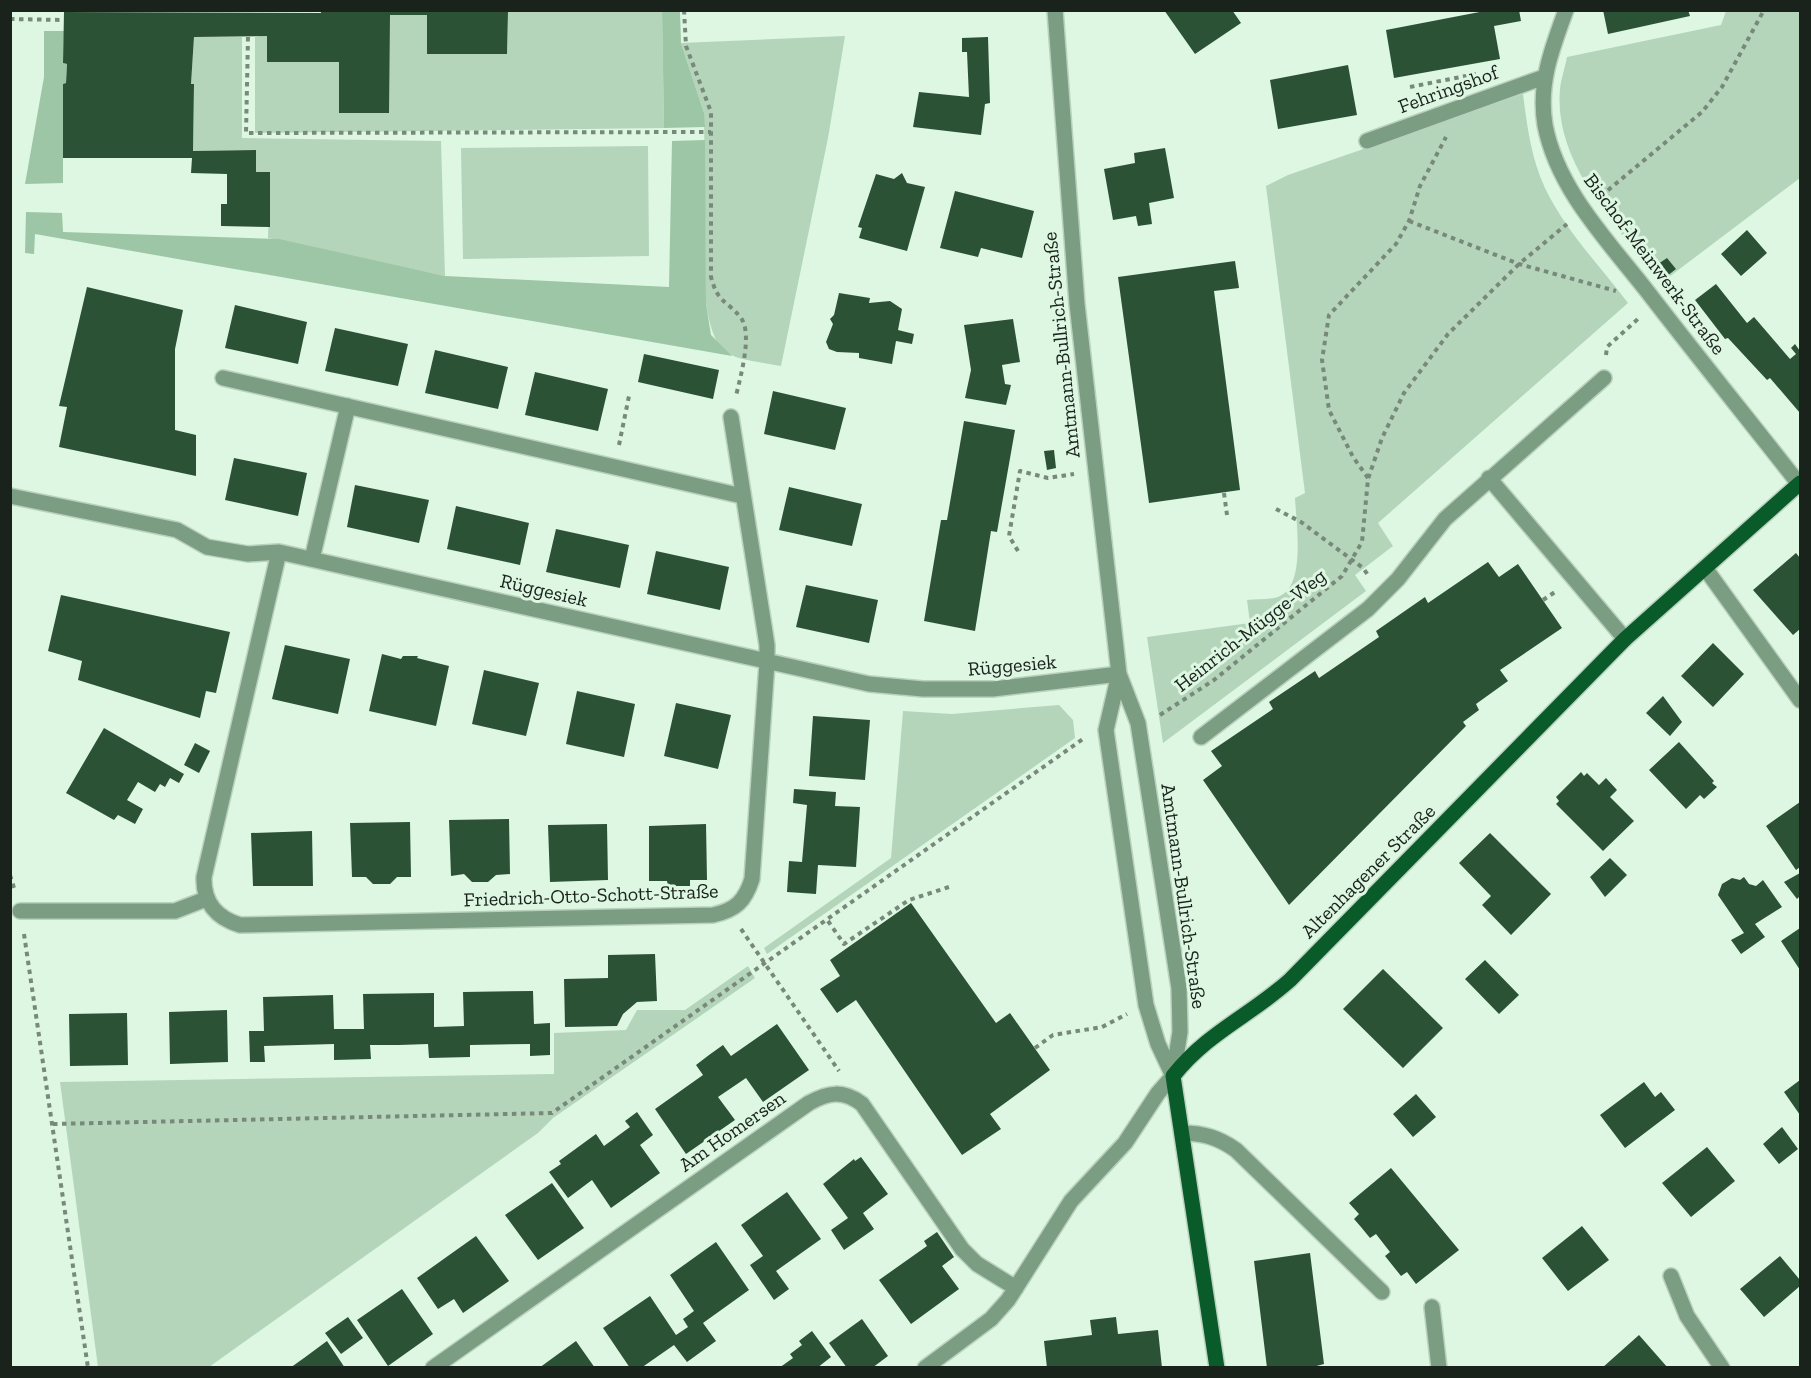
<svg xmlns="http://www.w3.org/2000/svg" width="1811" height="1378" viewBox="0 0 1811 1378" font-family="'Zilla Slab',serif">
<style>
.green{fill:#b4d5ba}
.forest{fill:#9cc6a5}
.building{fill:#2c5236}
.lines{fill:none;stroke-linecap:round;stroke-linejoin:round}
.minor-casing{stroke:#bad1be;stroke-width:18}
.major-casing{stroke:#bad1be;stroke-width:18}
.path{stroke:#78897b;stroke-width:4;stroke-dasharray:4.5 4.5;stroke-linecap:butt}
.minor{stroke:#7b9e83;stroke-width:15}
.major{stroke:#0a5b2a;stroke-width:15}
.labels{text-anchor:middle;stroke-width:6;stroke-linejoin:round;paint-order:stroke}
.street-label{font-size:20px;fill:#19221b;stroke:#ddf7e2}
</style>
<rect width="100%" height="100%" fill="#ddf7e2"/>
<!-- green -->
<path class="green" d="M493 11H662L664 128 255 133V37L390 15H427V54H507L508 13Z
M1726 11H1800V178L1661 283C1619 229 1553 164 1560 89 1561 79 1565 68 1567 57L1721 25Z
M845 36 828 138 781 366C729 356 716 362 706 304L704 113 681 43Z
M194 37H242V138L441 141 445 276 268 238 270 173 256 172V150L193 151 194 84H191Z
M1523 94C1527 125 1531 158 1545 188 1565 230 1600 266 1628 303L1378 523 1393 546 1355 575 1366 591 1163 743 1147 637 1250 623 1247 600C1257 599 1272 600 1280 596 1306 585 1296 521 1295 498L1305 493 1266 186 1288 175Z
M648 146 649 256 463 259 461 148Z
M1059 705 1073 720 1075 738 767 954 764 948 891 858 903 711 952 714Z
M748 966 755 978 553 1118 538 1133 209 1367H98L60 1082 554 1074V1033L626 1030 637 1010H685Z"/>
<!-- forest -->
<path class="forest" d="M662 11H680L681 43 704 113 705 127 664 128Z
M44 31H64L63 63 67 64 66 83 63 84V183L25 184 44 77Z
M705 140 706 304 711 335 732 356 35 234 34 254 25 253 26 212 62 213 63 232 279 239 445 276 669 287 672 141Z"/>
<!-- building -->
<path class="building" d="M321 10 508 12 507 54H427V15H390L389 113H339V62H267V36L194 37 191 84H194L193 151 256 150V172H270V227L221 226V204H227V174L191 173 192 158H63V84L66 83 67 64 63 63 64 12 321 13Z
M1164 10H1232L1241 23 1195 54Z
M1490 10H1519L1521 21 1494 26 1500 59 1394 78 1386 30Z
M1603 10H1688L1690 16 1608 34Z
M988 37 990 103 985 104 981 135 913 127 919 92 969 97 967 52H962V38Z
M1348 65 1357 115 1278 129 1270 80Z
M1165 148 1174 198 1149 203 1152 224 1138 226 1136 216 1113 220 1104 169 1135 163 1134 153Z
M902 173 907 183 925 187 907 251 859 238 862 228 858 227 876 174 894 179Z
M955 191 1034 211 1022 258 981 248 978 257 940 248Z
M1747 230 1767 253 1741 276 1721 254Z
M1667 258 1676 269 1667 276 1658 264Z
M1235 261 1239 288 1214 291 1240 490 1149 503 1118 277Z
M1716 284 1747 323 1754 317 1790 359 1796 354 1791 348 1795 344 1800 351V413L1770 378 1767 380 1728 338 1725 339 1695 300Z
M87 287 183 310 175 349V430L196 435V476L59 447 67 407 59 406Z
M839 293 870 298 869 303 890 301 902 309 898 330 914 334 912 344 896 341 892 364 859 358V353L837 352 829 349 826 342 833 324 830 319 834 315Z
M235 305 307 322 298 364 225 348Z
M1013 319 1020 362 1002 365 1005 384 1011 385 1006 405 965 398 971 370 964 325Z
M335 328 408 344 398 386 325 371Z
M435 350 508 367 498 409 425 393Z
M644 354 719 370 713 399 638 382Z
M535 372 608 389 598 431 525 415Z
M773 391 846 408 835 450 764 434Z
M964 421 1015 430 997 532 991 531 975 631 924 621 941 520H947Z
M1054 450 1056 468 1047 470 1044 451Z
M234 458 307 473 298 516 225 500Z
M355 485 429 500 419 543 347 527Z
M789 487 862 504 852 546 779 530Z
M456 506 529 523 520 565 447 549Z
M556 529 629 545 620 588 546 572Z
M656 551 729 567 720 610 647 594Z
M1796 553 1800 558V629L1793 635 1753 590Z
M1488 562 1499 577 1518 564 1562 628 1500 670 1508 681 1476 704 1479 710 1463 722 1466 726 1289 905 1203 780 1222 766 1211 751 1273 709 1269 702 1315 671 1319 678 1379 637 1376 631 1425 597 1428 603Z
M806 585 878 600 869 643 796 627Z
M61 595 230 632 216 693 206 691 200 718 78 680 82 661 48 651Z
M1713 643 1744 674 1713 707 1681 676Z
M285 645 350 659 338 714 272 699Z
M382 654 401 659 403 656H418L417 658 449 666 436 726 369 711Z
M484 670 539 683 526 736 472 724Z
M577 691 635 704 624 757 566 744Z
M1663 696 1682 722 1670 736 1646 713Z
M676 703 731 715 718 769 664 756Z
M813 716 870 720 865 780 809 776Z
M104 728 184 774 179 783 170 778 165 787 160 784 155 792 138 782 127 800 143 809 135 824 118 815 114 820 66 793Z
M1679 742 1714 781 1712 783 1717 787 1704 799 1700 795 1686 809 1649 770Z
M195 743 210 751 199 773 184 765Z
M1581 772 1584 776 1587 773 1599 785 1606 778 1617 790 1610 797 1634 821 1603 851 1556 804 1559 801 1556 797Z
M794 789 836 792 835 806 860 807 856 867 818 865 816 894 787 892 789 861 802 862 807 805 793 803Z
M1800 802V867L1796 870 1766 826Z
M509 819 510 874 496 875 488 882H472L464 874 451 876 449 820Z
M410 822 411 877H397L390 884H373L366 877H352L350 823Z
M607 824 608 880 550 882 548 825Z
M706 824 707 880H690V886H668L667 881H649V826Z
M312 831 313 886H253L251 833Z
M1490 833 1551 894 1511 935 1482 905 1491 896 1459 863Z
M1610 858 1627 875 1605 897 1590 877Z
M1800 873V896L1797 899 1784 882Z
M1744 877 1749 884 1756 886 1763 880 1782 907 1755 924 1765 937 1741 954 1731 940 1744 933 1718 895 1722 884 1732 878 1740 880Z
M911 903 996 1023 1010 1013 1050 1070 990 1114 1001 1129 962 1155 856 1000 837 1013 820 989 840 976 830 960Z
M1800 928V970L1781 941Z
M655 954 657 1001 637 1002 623 1014 617 1026 565 1027 564 979 608 978V955Z
M1485 960 1519 995 1499 1014 1465 979Z
M1383 969 1443 1028 1403 1068 1343 1009Z
M533 991 534 1024 550 1023V1055L530 1056V1044L470 1045V1057L429 1058 428 1044 399 1045H370L371 1059 334 1060V1044L264 1046 265 1062H250L249 1031H264L263 997 333 995 334 1029H364L363 994 434 993V1027L464 1026 463 992Z
M227 1010 228 1062 170 1064 169 1012Z
M127 1013 128 1065 70 1066 69 1014Z
M777 1024 809 1070 763 1102 746 1078 718 1097 735 1120 686 1154 655 1109 703 1075 696 1065 709 1055 723 1045 731 1056Z
M1800 1080V1115L1784 1092Z
M1644 1082 1655 1097 1661 1092 1675 1110 1625 1148 1600 1115Z
M1416 1094 1436 1117 1413 1137 1393 1114Z
M637 1112 653 1135 640 1145 660 1173 611 1208 592 1180 568 1198 549 1172 561 1164 559 1161 596 1134 604 1146 630 1127 625 1121Z
M1782 1127 1798 1149 1779 1164 1763 1144Z
M1707 1147 1735 1181 1691 1217 1662 1183Z
M861 1157 888 1194 863 1213 874 1229 844 1250 831 1230 848 1218 823 1184 854 1159 855 1161Z
M1391 1168 1459 1250 1416 1284 1407 1272 1401 1276 1385 1256 1390 1252 1376 1234 1370 1238 1361 1227 1354 1219 1359 1214 1349 1203Z
M552 1183 584 1228 538 1260 505 1215Z
M787 1192 821 1239 776 1271 789 1289 774 1300 750 1265 763 1256 741 1225Z
M1582 1226 1609 1260 1568 1291 1542 1258Z
M937 1232 954 1257 942 1266 959 1289 911 1324 879 1280 927 1246 924 1241Z
M476 1236 509 1281 463 1313 454 1299 438 1309 417 1278Z
M716 1242 749 1290 703 1323 716 1341 687 1362 674 1345 641 1368H630L603 1328 650 1296 676 1335 688 1327 683 1319 694 1311 670 1275Z
M1310 1253 1324 1364 1309 1368H1267L1254 1261Z
M1780 1256 1800 1280V1286L1764 1317 1740 1289Z
M402 1289 433 1334 388 1366 357 1320Z
M348 1317 363 1338 341 1354 325 1333Z
M1116 1317 1118 1334 1158 1330 1162 1368H1047L1044 1341 1092 1335 1090 1320Z
M862 1319 888 1356 872 1368H847L829 1343Z
M812 1331 831 1357 817 1368H779L793 1358 790 1354 802 1345 799 1341Z
M1639 1335 1668 1368H1602Z
M327 1341 345 1368H290L304 1358Z
M576 1341 595 1368H539Z"/>
<g class="lines">
<!-- minor casing -->
<g class="minor-casing">
<path id="minor" d="M1055 10 1077 304 1119 674 1138 723 1179 988 1180 1032 1173 1076
M1566 10C1552 48 1538 84 1545 125 1557 189 1608 241 1647 291 1697 356 1748 419 1799 484
M1367 141 1544 77
M223 378 742 496
M1489 478 1625 639
M10 496 177 530 207 547 248 554 279 552 869 684 923 689H993L1119 674
M279 552 204 877C203 902 216 918 240 925L713 915C736 910 745 901 752 879L767 663V645L731 417
M312 559 348 406
M1705 568 1800 700
M1119 674 1106 730 1146 1005 1158 1044 1173 1076
M1201 737 1368 609 1398 579 1445 519 1604 378
M20 911H175L206 899
M1182 1133C1204 1133 1219 1138 1236 1150L1382 1292
M1671 1276 1687 1316 1722 1368
M1432 1307 1439 1368
M433 1368 809 1103C829 1092 843 1090 862 1104L962 1249 977 1264 1016 1288
M925 1368 991 1319 1008 1300 1071 1201 1125 1143 1158 1093 1173 1076"/>
</g>
<!-- major casing -->
<g class="major-casing">
<path id="major" d="M1217 1368 1173 1076C1208 1032 1250 1016 1290 980L1625 639 1800 483"/>
</g>
<!-- path -->
<path class="path" d="M684 10 686 46 711 112V277C718 304 727 300 741 318 753 334 740 378 736 396
M248 12V10
M10 19 63 20
M248 37 246 133 711 132
M1410 87 1476 74
M1601 196 1702 112 1722 87 1764 10
M1409 221 1519 264 1616 291
M1606 355 1607 347 1640 317
M619 445 629 396
M1368 478 1353 457 1329 410 1322 360 1329 315 1396 244 1409 221 1420 186 1446 137
M1224 493 1227 515
M1276 509 1301 522 1363 568 1368 575
M1018 551 1009 536 1020 471 1048 478 1074 474
M1543 600 1555 592
M1160 715 1214 680 1342 576 1362 542 1368 479 1382 438 1404 393 1448 334 1519 264 1567 224
M10 875 14 888
M828 921 844 944 909 900 949 887
M741 929 839 1071
M24 934 88 1368
M1035 1048 1053 1035 1102 1027 1127 1014
M53 1124 552 1113 1083 739"/>
<!-- minor -->
<use href="#minor" class="minor"/>
<!-- major -->
<use href="#major" class="major"/>
</g>
<g class="labels">
<!-- street labels -->
<g class="street-label">
<text transform="translate(1448 89) rotate(-20)" y="7">Fehringshof</text>
<text transform="translate(1655 264) rotate(53)" y="7">Bischof-Meinwerk-Straße</text>
<text transform="translate(1061 345) rotate(-96)" y="7">Amtmann-Bullrich-Straße</text>
<text transform="translate(544 590) rotate(13)" y="7">Rüggesiek</text>
<text transform="translate(1250 630) rotate(-38)" y="7">Heinrich-Mügge-Weg</text>
<text transform="translate(1012 665) rotate(-5)" y="7">Rüggesiek</text>
<text transform="translate(1368 871) rotate(-45)" y="7">Altenhagener Straße</text>
<text transform="translate(591 895) rotate(-2)" y="7">Friedrich-Otto-Schott-Straße</text>
<text transform="translate(1184 896) rotate(82)" y="7">Amtmann-Bullrich-Straße</text>
<text transform="translate(732 1131) rotate(-35)" y="7">Am Homersen</text>
</g>
</g>
<!-- border -->
<rect width="1811" height="1378" fill="none" stroke="#19221b" stroke-width="24"/>
</svg>
